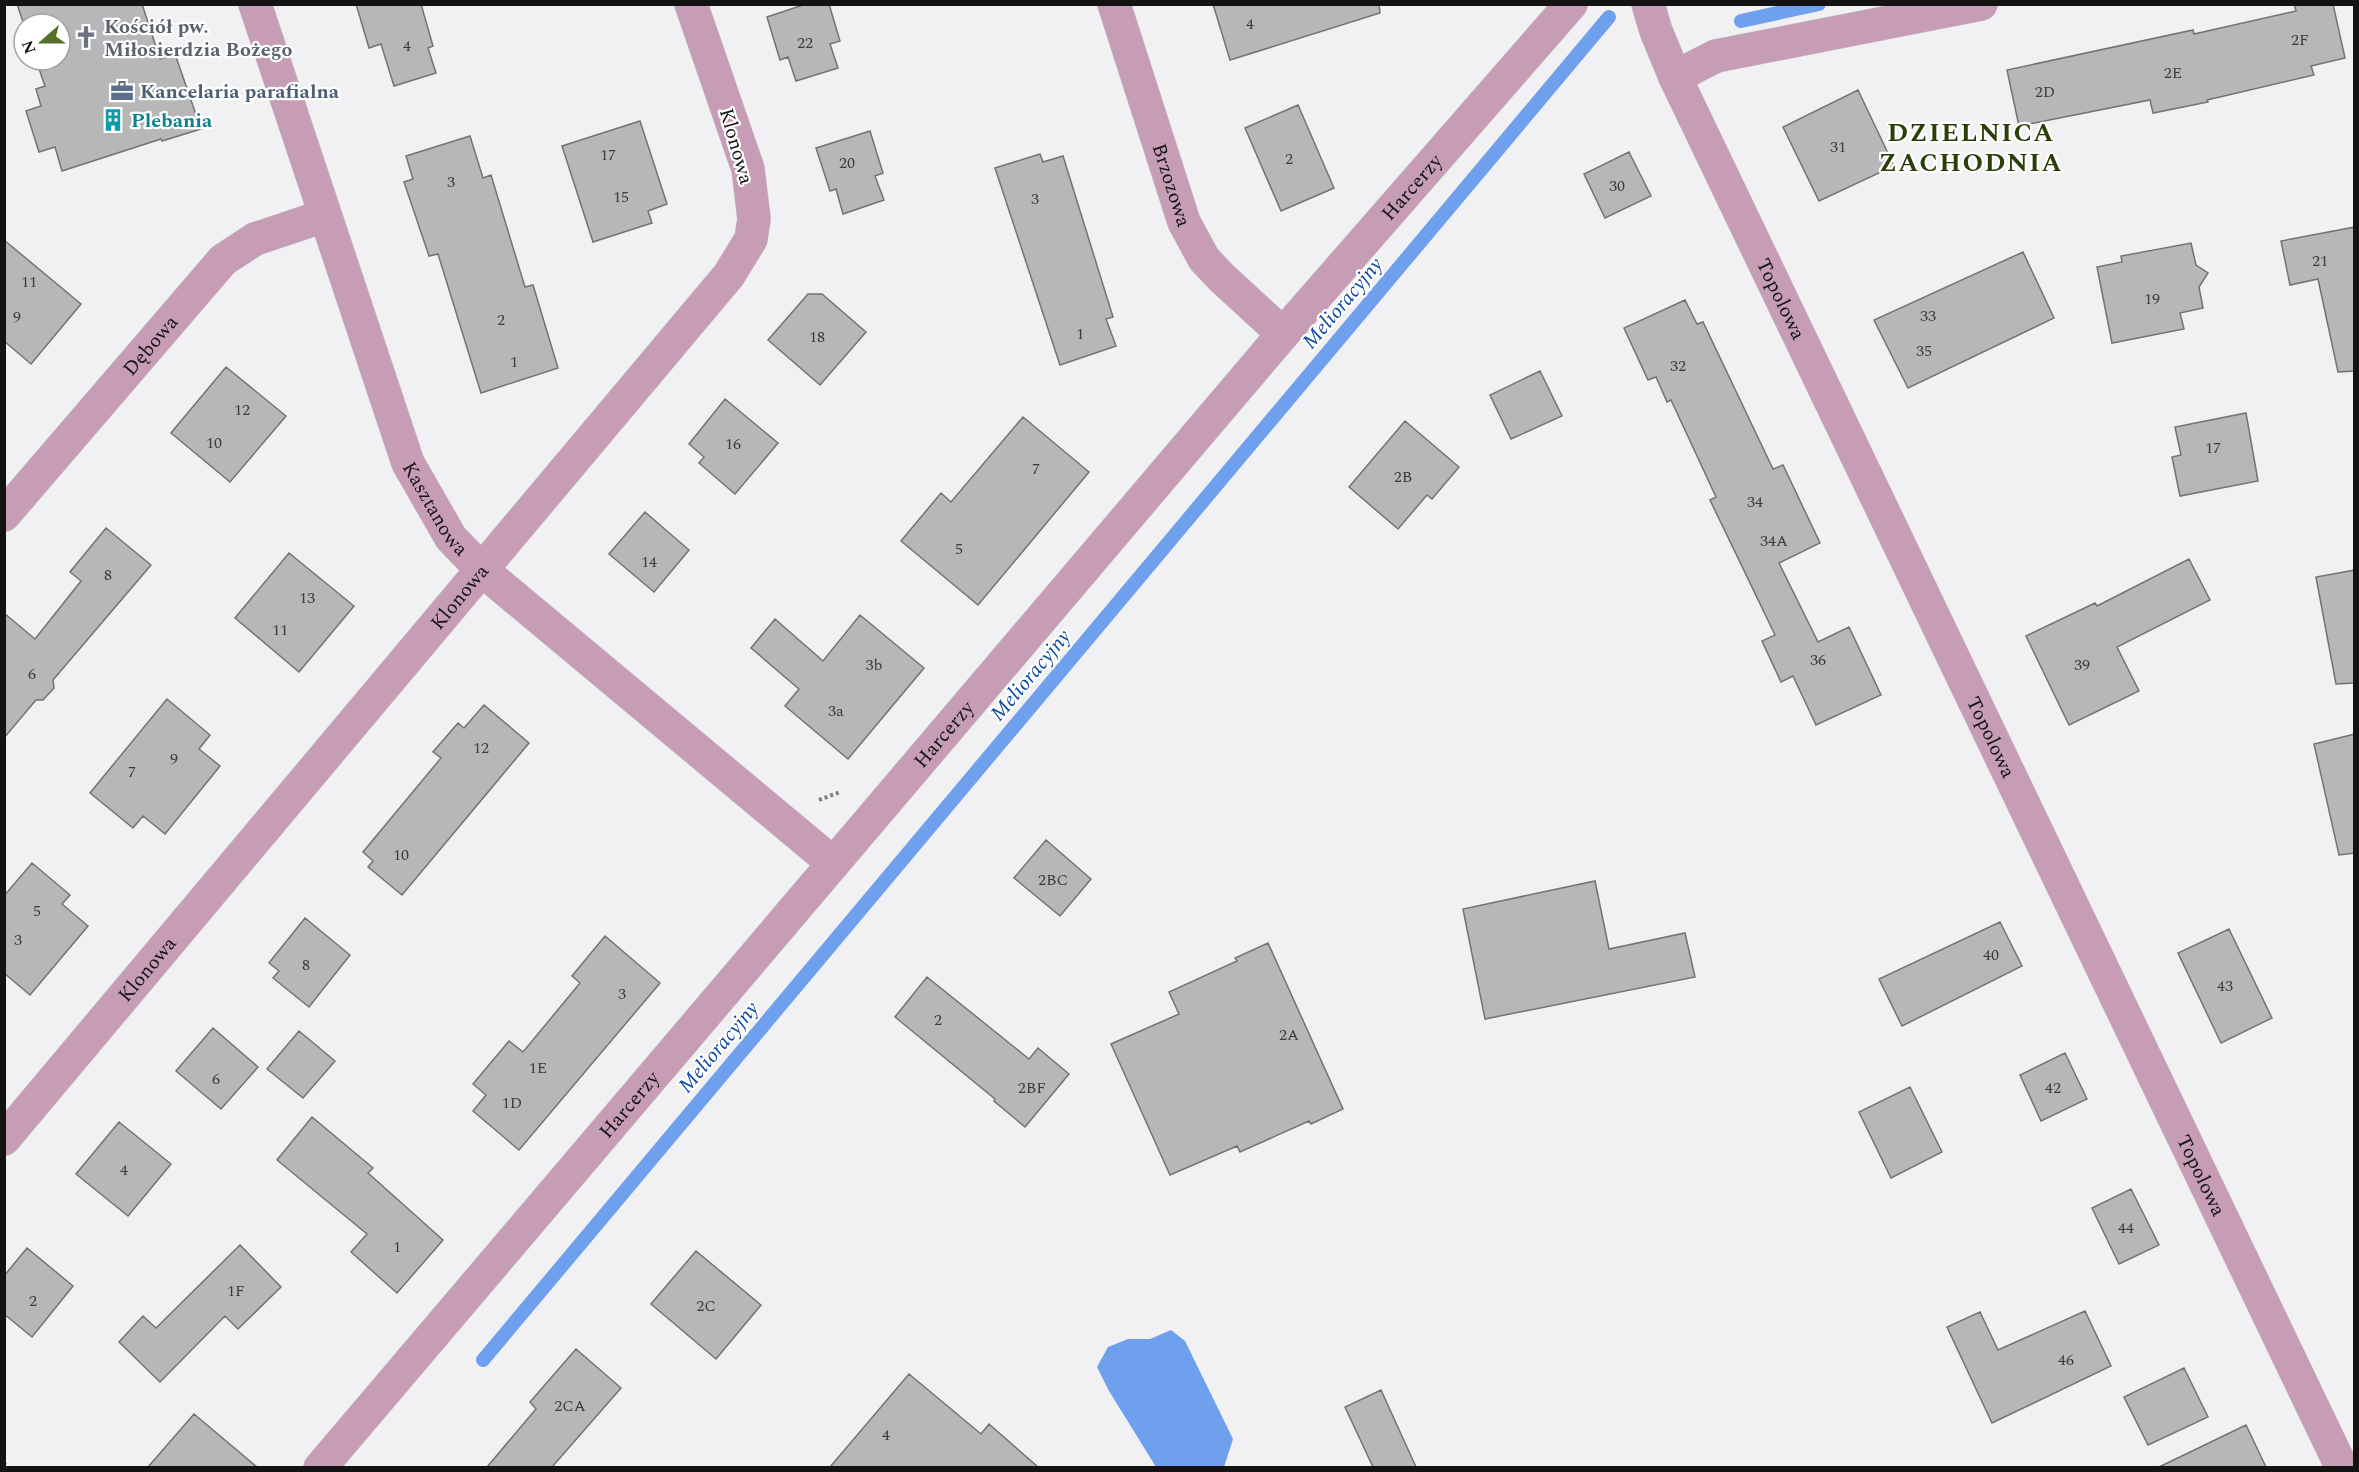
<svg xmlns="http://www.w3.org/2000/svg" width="2359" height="1472" viewBox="0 0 2359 1472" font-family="Spectral,serif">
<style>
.water{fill:#6fa0ed}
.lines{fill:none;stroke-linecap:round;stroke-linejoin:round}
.stream{stroke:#6fa0ed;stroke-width:14}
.building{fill:#b7b7ba;stroke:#727375;stroke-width:1.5}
.minor-casing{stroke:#cdcdd0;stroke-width:34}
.tertiary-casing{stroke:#cdcdd0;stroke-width:34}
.path{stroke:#7e7e80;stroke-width:4;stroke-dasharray:3 3;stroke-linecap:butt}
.minor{stroke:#c69db4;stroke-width:33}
.tertiary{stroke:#c69db4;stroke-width:33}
.labels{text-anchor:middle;stroke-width:4.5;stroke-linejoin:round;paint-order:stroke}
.number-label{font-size:16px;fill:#3c3c3e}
.worship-label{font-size:20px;font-weight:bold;fill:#5b616d;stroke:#fff;text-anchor:start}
.service-label{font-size:20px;font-weight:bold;fill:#4e5e75;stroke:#fff;text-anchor:start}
.culture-label{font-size:20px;font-weight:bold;fill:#0d838f;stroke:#fff;text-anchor:start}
.street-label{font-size:20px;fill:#131314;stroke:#fff}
.water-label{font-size:21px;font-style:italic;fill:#0d4ba4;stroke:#fff}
.district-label{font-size:26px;font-weight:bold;letter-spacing:1.5px;fill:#2b3f09;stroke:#fff}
</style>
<rect width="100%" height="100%" fill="#f1f1f4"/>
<!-- water -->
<path class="water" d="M1171 1330 1185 1341 1233 1439 1224 1467H1156L1109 1391 1097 1367 1108 1347 1128 1339H1150Z"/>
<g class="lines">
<!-- stream -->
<path class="stream" d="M1741 21 1819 4
M483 1360 1609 17"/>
</g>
<!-- building -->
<path class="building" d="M17 4H142L160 59 175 54 201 129 162 141 161 139 62 171 55 147 39 152 26 111 41 106 36 89 45 86 36 60H60V24L24 25Z
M356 4H421L433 46 428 48 436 73 394 86 381 44 369 48Z
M806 4H829L840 41 830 44 838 68 796 81 788 57 780 60 767 17Z
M1213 4H1379L1380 13 1230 60Z
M2294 4H2333L2345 58 2311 66 2314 75 2207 100 2208 102 2153 113 2150 100 2019 126 2007 70 2193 30 2194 34 2296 11Z
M1858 90 1894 166 1819 201 1783 127Z
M1298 105 1334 188 1281 211 1245 128Z
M640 121 667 204 648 211 652 223 593 242 562 146Z
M870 131 883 173 875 176 884 200 843 214 836 189 830 191 816 148Z
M470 136 483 178 491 175 525 287 533 285 558 368 481 393 438 254 429 256 404 182 413 179 406 156Z
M1629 152 1651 196 1605 218 1584 174Z
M1040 154 1043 162 1063 156 1113 317 1106 319 1116 346 1060 365 995 168Z
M2355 227V371L2338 372 2318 279 2290 285 2281 241Z
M4 240 81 304 31 364 4 341Z
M2191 243 2196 265 2208 273 2199 287 2203 308 2180 313 2184 329 2112 343 2097 267 2122 262 2121 256Z
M2023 252 2054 318 1908 388 1874 320Z
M808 294H822L866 332 820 385 768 340Z
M1685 300 1697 324 1703 322 1773 469 1783 465 1820 543 1779 563 1818 642 1849 627 1881 695 1816 725 1793 676 1781 682 1762 641 1775 635 1710 500 1716 497 1671 400 1667 402 1656 377 1648 380 1624 328Z
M226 367 286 416 230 482 171 433Z
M1540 371 1562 416 1511 439 1490 395Z
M725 399 778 443 735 494 699 463 704 457 689 444Z
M2246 413 2258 481 2180 496 2172 457 2181 455 2175 427Z
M1023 417 1089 472 978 605 901 541 941 493 951 502Z
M1405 421 1459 467 1432 499 1427 495 1398 529 1349 487Z
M645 512 689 550 654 592 609 554Z
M106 528 151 565 53 680 54 688 43 700H36L4 738V613L35 639 81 581 70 572Z
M289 553 354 606 299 672 235 618Z
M2189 559 2210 600 2117 647 2139 691 2069 725 2026 636 2095 603 2097 606Z
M2355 570V683L2336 684 2316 577Z
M860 615 924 668 848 759 785 706 799 689 751 648 775 619 823 661Z
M167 699 210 735 199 749 220 766 165 834 143 816 133 828 90 793Z
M484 705 529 743 402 895 368 867 373 861 363 852 441 758 433 752 458 723 464 728Z
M2355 734V853L2339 855 2314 744Z
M1046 840 1091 879 1060 916 1014 878Z
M32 863 70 895 62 904 88 926 30 995 4 973V896Z
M1595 881 1609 949 1685 933 1695 977 1485 1019 1463 909Z
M305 918 350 955 309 1007 273 978 279 971 269 963Z
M2000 922 2022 966 1902 1026 1879 979Z
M2229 929 2272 1018 2221 1043 2178 953Z
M605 936 660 983 519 1150 473 1111 486 1095 473 1084 509 1041 523 1052 580 983 572 976Z
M1268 943 1343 1109 1311 1124 1309 1121 1240 1152 1237 1146 1170 1175 1111 1044 1179 1014 1169 992 1237 961 1235 958Z
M927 977 1029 1059 1038 1048 1069 1074 1025 1127 994 1101 995 1099 895 1017Z
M213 1028 258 1067 221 1109 176 1071Z
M299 1031 335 1061 303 1098 267 1069Z
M2065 1053 2087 1099 2041 1121 2020 1075Z
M1910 1087 1942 1152 1891 1178 1859 1112Z
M312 1117 373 1168 368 1173 443 1240 397 1293 351 1252 367 1234 277 1160Z
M119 1122 171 1164 128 1216 76 1174Z
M2131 1189 2159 1245 2119 1264 2092 1208Z
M240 1245 281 1287 238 1329 225 1316 160 1382 119 1342 143 1316 156 1328Z
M27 1248 73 1286 32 1337 4 1314V1276Z
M696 1251 761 1305 716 1359 651 1304Z
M2085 1311 2111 1366 1992 1423 1947 1327 1980 1312 1998 1350Z
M576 1349 621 1388 552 1467H487L536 1409 530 1402Z
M2184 1368 2208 1417 2148 1445 2124 1397Z
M909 1374 981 1434 989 1424 1038 1467H830Z
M1381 1390 1416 1467H1373L1345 1407Z
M194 1414 257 1467H148Z
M2246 1425 2266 1467H2159Z"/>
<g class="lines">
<!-- minor casing -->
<g class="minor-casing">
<g id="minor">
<path id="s1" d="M255 4 408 463 451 538 483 571 833 863"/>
<path id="s2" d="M1114 4 1184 222 1204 259 1222 278 1283 334"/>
<path id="s3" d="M1675 77 2342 1468"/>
<path id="s4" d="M4 515 223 260 255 239 324 216"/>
<path id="s5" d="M4 1139 729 275 751 239 754 219 748 169 691 4"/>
</g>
</g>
<!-- tertiary casing -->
<g class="tertiary-casing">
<g id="tertiary">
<path d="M1648 4 1656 31 1675 77 1716 56 1981 4"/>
<path id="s6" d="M320 1468 1283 334 1571 4"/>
</g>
</g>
<!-- path -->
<path class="path" d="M819 800 840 792
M4 1462 6 1468"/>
<!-- minor -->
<use href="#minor" class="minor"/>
<!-- tertiary -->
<use href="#tertiary" class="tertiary"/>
</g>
<!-- icons -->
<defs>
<g id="church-bare" transform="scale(1.8)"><path d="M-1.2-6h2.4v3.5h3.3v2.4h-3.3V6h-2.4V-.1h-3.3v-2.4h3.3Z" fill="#6b7280" stroke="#fff" stroke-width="2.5" paint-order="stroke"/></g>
<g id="office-bare" transform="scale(1.8)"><path d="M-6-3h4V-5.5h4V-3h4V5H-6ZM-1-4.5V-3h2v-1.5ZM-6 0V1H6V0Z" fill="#5c6f8a" stroke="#fff" stroke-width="2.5" paint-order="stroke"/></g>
<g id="building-bare" transform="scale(1.8)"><path d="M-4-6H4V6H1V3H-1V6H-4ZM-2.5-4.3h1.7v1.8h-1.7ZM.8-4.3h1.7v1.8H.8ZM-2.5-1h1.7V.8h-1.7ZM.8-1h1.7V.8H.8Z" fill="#0f9aa8" stroke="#fff" stroke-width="2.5" paint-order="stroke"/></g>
</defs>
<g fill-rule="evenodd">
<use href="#church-bare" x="86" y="37"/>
<use href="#office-bare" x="122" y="91"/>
<use href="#building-bare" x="113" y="120"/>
</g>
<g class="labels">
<!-- number labels -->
<g class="number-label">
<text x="1250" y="29">4</text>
<text x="2300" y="45">2F</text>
<text x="805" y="48">22</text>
<text x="407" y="51">4</text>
<text x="2173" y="78">2E</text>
<text x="2045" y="97">2D</text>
<text x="1838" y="152">31</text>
<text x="608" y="160">17</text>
<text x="1289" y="164">2</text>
<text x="847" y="168">20</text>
<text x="451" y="187">3</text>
<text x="1617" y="191">30</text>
<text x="621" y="202">15</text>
<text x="1035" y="204">3</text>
<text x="2320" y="266">21</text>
<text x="29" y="287">11</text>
<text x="2152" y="304">19</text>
<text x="1928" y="321">33</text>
<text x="17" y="322">9</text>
<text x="501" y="325">2</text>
<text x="1080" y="339">1</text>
<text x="817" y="342">18</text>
<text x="1924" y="356">35</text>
<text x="514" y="367">1</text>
<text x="1678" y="371">32</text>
<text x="242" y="415">12</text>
<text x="214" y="448">10</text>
<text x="733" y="449">16</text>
<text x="2213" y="453">17</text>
<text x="1036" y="474">7</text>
<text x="1403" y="482">2B</text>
<text x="1755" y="507">34</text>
<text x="1774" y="546">34A</text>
<text x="959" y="554">5</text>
<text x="649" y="567">14</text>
<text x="108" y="580">8</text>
<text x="307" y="603">13</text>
<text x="280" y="635">11</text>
<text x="1818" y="665">36</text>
<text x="874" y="670">3b</text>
<text x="2082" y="670">39</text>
<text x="32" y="679">6</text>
<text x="836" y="716">3a</text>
<text x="481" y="753">12</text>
<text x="174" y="764">9</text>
<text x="132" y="777">7</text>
<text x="401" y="860">10</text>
<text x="1053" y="885">2BC</text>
<text x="37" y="916">5</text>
<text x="18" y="945">3</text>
<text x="1991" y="960">40</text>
<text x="306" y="970">8</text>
<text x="2225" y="991">43</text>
<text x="622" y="999">3</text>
<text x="938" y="1025">2</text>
<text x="1289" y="1040">2A</text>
<text x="538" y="1073">1E</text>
<text x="216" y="1084">6</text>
<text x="1032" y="1093">2BF</text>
<text x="2053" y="1093">42</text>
<text x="512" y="1108">1D</text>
<text x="124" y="1175">4</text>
<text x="2126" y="1233">44</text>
<text x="397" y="1252">1</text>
<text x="236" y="1296">1F</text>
<text x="33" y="1306">2</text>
<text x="706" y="1311">2C</text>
<text x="2066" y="1365">46</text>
<text x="570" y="1411">2CA</text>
<text x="886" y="1440">4</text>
</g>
<!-- worship labels -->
<g class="worship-label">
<text x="104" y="33">Kościół pw.<tspan x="104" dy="23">Miłosierdzia Bożego</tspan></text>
</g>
<!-- service labels -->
<g class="service-label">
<text x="140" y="98">Kancelaria parafialna</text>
</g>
<!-- culture labels -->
<g class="culture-label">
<text x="131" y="127">Plebania</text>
</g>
<!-- street labels -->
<g class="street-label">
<text transform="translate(737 146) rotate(74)" y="7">Klonowa</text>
<text dy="7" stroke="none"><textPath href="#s2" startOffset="190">Brzozowa</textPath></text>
<text dy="7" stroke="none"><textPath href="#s6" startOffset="1683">Harcerzy</textPath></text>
<text dy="7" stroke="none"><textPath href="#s3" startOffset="246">Topolowa</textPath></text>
<text dy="7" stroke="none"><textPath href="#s4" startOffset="224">Dębowa</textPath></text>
<text dy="7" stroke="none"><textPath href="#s1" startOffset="537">Kasztanowa</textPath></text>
<text dy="7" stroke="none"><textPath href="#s5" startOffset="708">Klonowa</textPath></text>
<text dy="7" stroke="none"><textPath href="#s6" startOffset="963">Harcerzy</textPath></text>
<text dy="7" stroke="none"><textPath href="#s3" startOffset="732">Topolowa</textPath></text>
<text dy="7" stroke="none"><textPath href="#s5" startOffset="222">Klonowa</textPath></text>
<text dy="7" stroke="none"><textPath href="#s6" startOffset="477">Harcerzy</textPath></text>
<text dy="7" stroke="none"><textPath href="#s3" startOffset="1218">Topolowa</textPath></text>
</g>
<!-- water labels -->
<g class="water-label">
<text transform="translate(1342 303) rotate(-50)" y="7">Melioracyjny</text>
<text transform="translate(1030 675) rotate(-50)" y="7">Melioracyjny</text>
<text transform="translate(718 1047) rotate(-50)" y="7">Melioracyjny</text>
</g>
<!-- district labels -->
<g class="district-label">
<text x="1971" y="141">DZIELNICA<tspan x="1971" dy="30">ZACHODNIA</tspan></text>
</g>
</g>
<!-- border -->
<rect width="2359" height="1472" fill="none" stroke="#131314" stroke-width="12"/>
<!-- north arrow -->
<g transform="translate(42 42) rotate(249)"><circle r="28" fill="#ffffff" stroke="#a1a1a1" stroke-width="1.5"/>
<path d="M0-4.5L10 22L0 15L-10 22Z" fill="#537127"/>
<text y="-9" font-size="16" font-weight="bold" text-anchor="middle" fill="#131314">N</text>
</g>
</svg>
